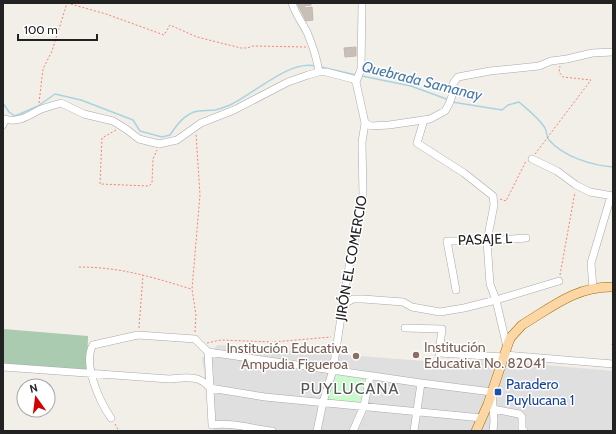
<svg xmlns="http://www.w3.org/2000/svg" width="616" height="434" viewBox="0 0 616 434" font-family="Cabin,sans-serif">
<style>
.residential{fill:#e0dfdf}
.cemetery{fill:#aacbaf}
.park{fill:#c8facc}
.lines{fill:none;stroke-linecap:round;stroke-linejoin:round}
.stream{stroke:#aad3df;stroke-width:1.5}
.building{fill:#c7bfb8;stroke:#c4b6ab}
.minor-casing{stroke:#a9a9a9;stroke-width:8}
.major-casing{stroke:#a06b00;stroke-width:10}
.path{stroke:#fa8072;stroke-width:1;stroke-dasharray:2 2;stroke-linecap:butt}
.minor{stroke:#fff;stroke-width:7}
.major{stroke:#fcd6a4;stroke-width:9}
.education-dot{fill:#8d6e63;stroke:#fff;stroke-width:1.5}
.transit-dot{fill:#1a4fb4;stroke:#fff;stroke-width:1.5}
.labels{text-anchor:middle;stroke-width:3;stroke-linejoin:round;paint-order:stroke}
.street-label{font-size:14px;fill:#222;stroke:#fff}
.education-label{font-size:14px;fill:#785e54;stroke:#fff;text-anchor:start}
.transit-label{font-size:14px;fill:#164399;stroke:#fff;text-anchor:start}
.water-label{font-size:15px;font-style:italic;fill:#4a7aab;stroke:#fff}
.quarter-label{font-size:16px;letter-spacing:1px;fill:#555;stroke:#fff}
</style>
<rect width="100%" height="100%" fill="#f2efe9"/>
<!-- residential -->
<path class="residential" d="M218 345 437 362 487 360 613 371V431H213L202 358Z"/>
<!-- cemetery -->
<path class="cemetery" d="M3 329 88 336 87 371 3 365Z"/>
<!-- park -->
<path class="park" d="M336 375 366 380 362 403 328 400Z"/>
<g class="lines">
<!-- stream -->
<path class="stream" d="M321 67 356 75
M362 76 411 86 449 100
M452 102 502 110 508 105 519 102C527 109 539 118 545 128 547 132 546 136 549 140 564 157 591 165 613 167
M3 103 9 112 15 116 38 106 55 94 81 100 133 120 140 131 162 137 170 135C176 126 183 116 194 112 200 110 209 111 215 110 220 109 225 107 230 105 254 94 289 60 315 66"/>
</g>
<!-- building -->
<path class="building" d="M297 3H311V5L304 6 305 8 312 7 313 20 306 21Z
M356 47V56L345 57 344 48Z"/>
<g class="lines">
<!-- minor casing -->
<g class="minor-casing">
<path id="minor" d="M292 3C296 15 301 21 307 32 312 44 317 58 319 72
M424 120 417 143 464 173 493 196 494 205 487 241 490 284 496 300 507 347
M365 123 371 126 389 125 430 119 445 111 449 104 452 96V87L454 82 458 77 490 71 539 66 551 61 567 59 592 53 613 52
M3 125 5 119C18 123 28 116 39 110 46 107 54 105 61 103L84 114 113 121 126 129 139 139 159 144 177 140 201 123 234 110 288 82 308 75 319 72H326L353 79 356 82
M532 159 557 171 576 185 590 192 613 196
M593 288 591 263 611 196
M456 290 447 241H487L526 238
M342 305 353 299H363L403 302 412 307 440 312 464 308 496 300 559 281
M405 328 442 329 439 353 504 357
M208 352 421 383 492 392 494 421 493 431
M208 352 212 425C233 422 252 429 272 431
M504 355 613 364
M3 367 169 379C184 378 199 374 210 388L265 397 482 418
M493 409 519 414 522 417V429L524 431
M111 418C100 402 82 364 93 345L138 335 195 339 208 352
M317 431 323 402 333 370 347 277 363 198 362 142 365 123 356 82 361 69 362 3
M353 431 364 406 370 376
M414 431 421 383"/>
</g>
<!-- major casing -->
<g class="major-casing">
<path id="major" d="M476 431 488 404 509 341 511 337 522 325C552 307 576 286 613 287"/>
</g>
<!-- path -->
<path class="path" d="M67 3 106 14 164 35 170 25 197 37 241 48H247L253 46 306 47
M39 103 43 69 52 51 67 3
M116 130 102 138 100 184 149 186 152 183 153 159 157 150
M535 154 591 80 563 77 559 72 560 66
M500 199 506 201 526 161
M79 267C120 267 152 277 191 289
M560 275 575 192
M139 328 143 275
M195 332 196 315 192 289 200 195 196 134
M207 343 221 340 273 342 331 337
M612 345 613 341
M115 424 119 431"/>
<!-- minor -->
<use href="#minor" class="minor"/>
<!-- major -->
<use href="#major" class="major"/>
</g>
<!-- markers -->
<g class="education-dot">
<circle cx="416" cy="355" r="4"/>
<circle cx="356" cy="356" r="4"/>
</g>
<rect class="transit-dot" x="494" y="388" width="8" height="8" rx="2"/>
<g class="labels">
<!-- street labels -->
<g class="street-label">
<text transform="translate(485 239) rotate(-2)" y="5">PASAJE L</text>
<text transform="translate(351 258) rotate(-80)" y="5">JIRÓN EL COMERCIO</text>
</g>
<!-- education labels -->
<g class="education-label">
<text x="424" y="352">Institución<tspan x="424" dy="16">Educativa No. 82041</tspan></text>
<text x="348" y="353" text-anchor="end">Institución Educativa<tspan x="348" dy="16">Ampudia Figueroa</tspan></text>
</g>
<!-- transit labels -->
<g class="transit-label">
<text x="506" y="389">Paradero<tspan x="506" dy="16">Puylucana 1</tspan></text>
</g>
<!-- water labels -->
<g class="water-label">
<text transform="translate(422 81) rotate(14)" y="5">Quebrada Samanay</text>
</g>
<!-- quarter labels -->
<g class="quarter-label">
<text x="350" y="394">PUYLUCANA</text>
</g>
</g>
<!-- border -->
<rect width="616" height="434" fill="none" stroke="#222222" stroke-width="8"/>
<!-- north arrow -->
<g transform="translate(36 398) rotate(346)"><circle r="19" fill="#ffffff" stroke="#a7a7a7"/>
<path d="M0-3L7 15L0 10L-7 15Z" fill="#d40000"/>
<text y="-6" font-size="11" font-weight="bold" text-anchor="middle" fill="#222222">N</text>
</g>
<!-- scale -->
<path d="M18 34v6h79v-6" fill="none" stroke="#222222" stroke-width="2"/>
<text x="24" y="34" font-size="12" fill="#222222" stroke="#ffffff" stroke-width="3" paint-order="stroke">100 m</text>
</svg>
